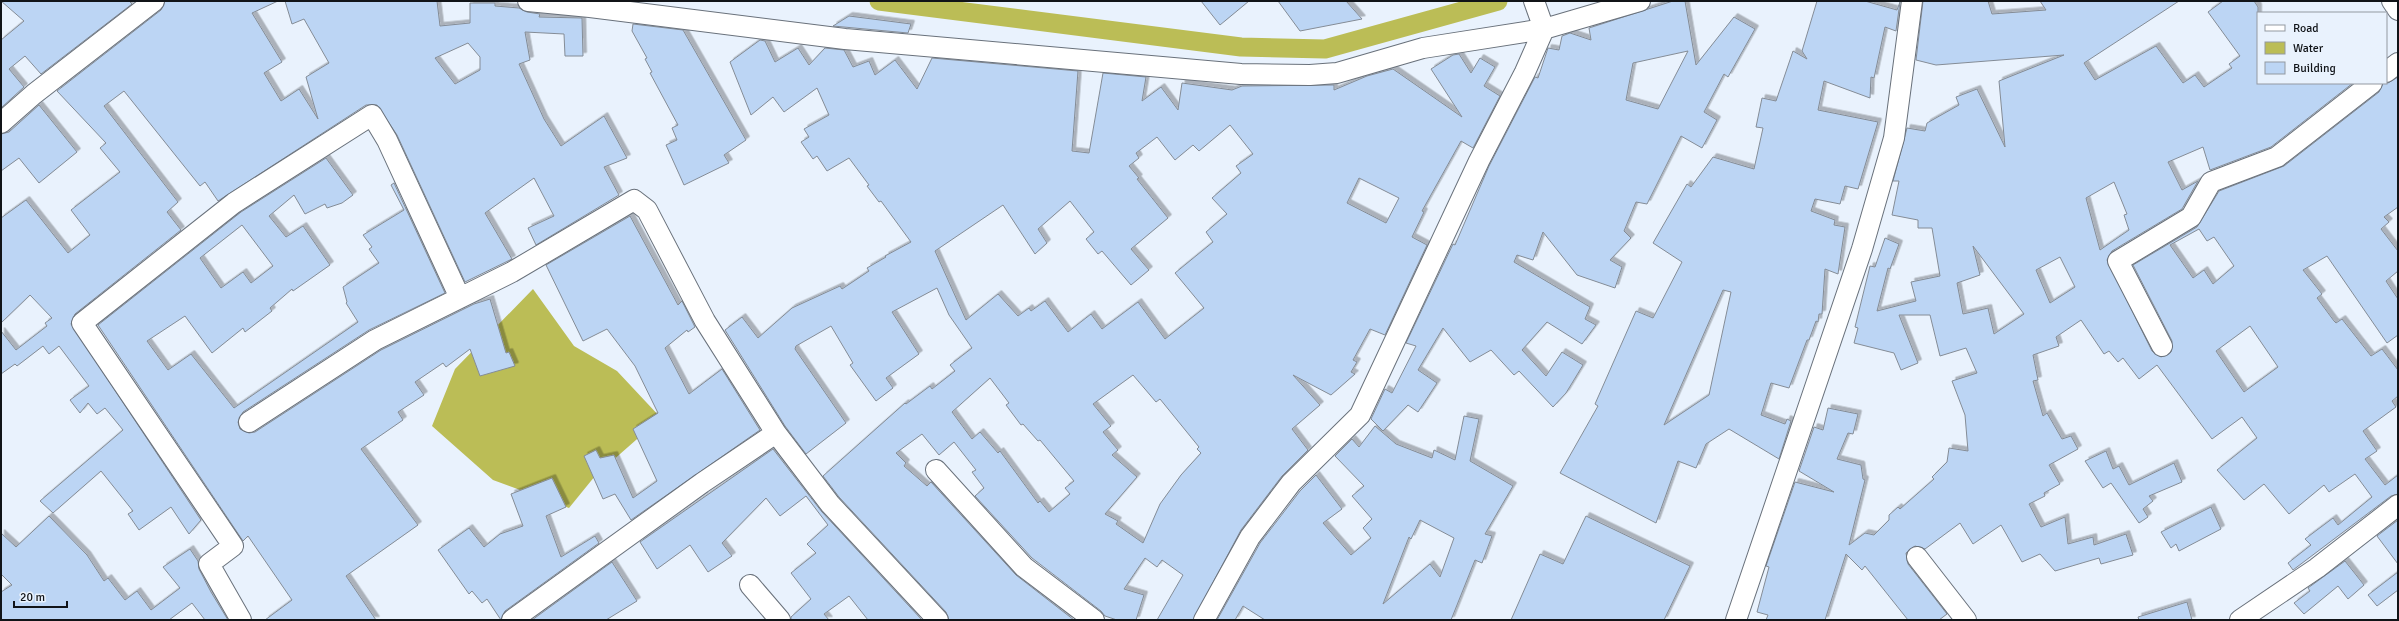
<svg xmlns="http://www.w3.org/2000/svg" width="2399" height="621" viewBox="0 0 2399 621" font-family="Signika,sans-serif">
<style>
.water{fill:#bbbd56}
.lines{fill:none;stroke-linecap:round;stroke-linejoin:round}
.canal{stroke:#bbbd56;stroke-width:19}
.building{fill:#bcd5f4;stroke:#848c96;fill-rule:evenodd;filter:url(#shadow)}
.minor-casing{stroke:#69717b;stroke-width:22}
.minor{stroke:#fff;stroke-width:20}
</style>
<defs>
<filter id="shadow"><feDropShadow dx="3.5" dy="-3.5" stdDeviation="0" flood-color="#0004"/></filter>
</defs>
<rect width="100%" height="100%" fill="#e9f2fd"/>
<!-- water -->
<path class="water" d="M533 289 574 346 617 371 661 418 595 476 569 508 493 480 432 426 455 369Z"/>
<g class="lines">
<!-- canal -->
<path class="canal" d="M879 1 1241 47 1325 49 1498 1"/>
</g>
<!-- building -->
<path class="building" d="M1 1H129L132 4 41 74 25 56 9 69 24 87 1 108V40L24 21Z
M165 1H278L252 13 282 62 264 73 281 101 299 89 318 119 306 77 329 63 304 19 292 24 285 1H437L440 26 470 23V3H495V6L519 8 527 12 540 14 539 17 582 18 583 56H565L564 34 525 32 530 60 519 64 544 119 561 146 604 116 627 158 604 167 619 195 536 245 528 228 554 216 534 178 485 213 512 259 465 282 397 135 377 105H366L218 201 205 182 200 186 124 91 104 106 178 202 167 212 181 230 75 314 71 324 201 520 189 534 171 507 139 530 128 514 133 511 101 471 53 513 40 501 123 430 105 408 97 414 88 403 80 413 70 400 89 386 59 346 49 354 43 346 17 366 15 364 1 374V331L16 350 47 326 45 323 52 318 30 295 1 323V218L26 200 68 253 90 235 71 210 120 172 100 148 106 143 57 91 161 10ZM468 43 480 57V70L455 84 435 58Z
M1201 1H1249L1220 25Z
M1278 1H1346L1362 19 1300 31Z
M1673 1H1685L1696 65 1734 17 1755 29 1728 77 1724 74 1704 112 1717 120 1702 148 1681 136 1647 204 1636 202 1624 231 1631 238 1610 260 1622 267 1615 288 1577 275 1543 232 1533 260 1517 255 1514 262 1590 307 1585 319 1596 325 1582 344 1547 322 1522 350 1546 376 1562 352 1583 365 1566 393 1553 407 1519 371 1514 375 1491 350 1470 362 1443 328 1418 370 1437 383 1418 412 1408 405 1383 431 1371 419 1385 389 1392 393 1416 346 1406 343 1453 244 1455 245 1489 166 1535 77 1538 78 1548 48 1559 50 1562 36 1570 33 1591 40 1589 28ZM1688 51 1658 109 1626 100 1633 63Z
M1817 1H1865L1897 10 1900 2 1896 31 1885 27 1874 78 1871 77 1870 98 1824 81 1818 110 1878 122 1858 189 1845 186 1840 204 1815 199 1811 211 1835 220 1834 225 1845 227 1838 274 1825 269 1822 314H1819L1818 322 1816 321 1809 340H1807L1789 388 1771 383 1761 415 1785 424 1787 419 1791 421 1779 459 1729 429 1706 444 1696 468 1678 461 1656 523 1560 473 1598 406 1595 404 1636 311 1653 318 1682 262 1653 243 1687 184 1691 187 1713 157 1754 169 1763 128 1756 127 1762 98 1776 101 1793 51 1807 59 1802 51ZM1723 290 1731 292 1709 395 1664 425Z
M1923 1H1988L1992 14 2046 10 2040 1H2179L2084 63 2095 80 2156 46 2183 83 2195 75 2204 87 2232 68 2229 64 2240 56 2208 12 2223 1H2254L2258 7V83H2353L2271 147 2210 170 2203 147 2168 162 2182 190 2198 181 2182 209 2112 251 2107 260 2152 351 2161 357 2171 352 2172 341 2133 265 2197 227 2219 191 2284 166 2379 92 2383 83H2388L2398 77V207L2384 217 2389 222 2381 229 2398 251V271L2386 281 2398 299V335L2387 343 2327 256 2303 270 2322 294 2317 298 2334 321 2336 323 2342 319 2371 356 2382 349 2398 370V396L2392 401 2396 407 2363 431 2377 451 2365 459 2385 485 2398 475V494L2391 496 2293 570 2288 563 2311 545 2305 539 2333 518 2338 525 2372 497 2355 474 2329 492 2324 485 2289 514 2264 484 2244 500 2217 470 2257 438 2242 417 2212 439 2157 365 2139 379 2123 358 2118 362 2109 351 2104 354 2081 320 2056 337 2059 346 2033 355 2038 380 2033 381 2043 416 2047 413 2062 439 2071 436 2078 449 2049 465 2060 484 2044 493 2045 496 2029 504 2041 527 2065 517 2068 544 2093 537 2094 545 2126 534 2133 555 2101 564 2099 558 2055 571 2040 554 2022 562 2001 525 1973 544 1960 523 1925 549 1915 546 1906 553 1908 564 1947 614 1939 620H1908L1865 566 1862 570 1846 554 1825 620H1766L1768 615 1757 612 1769 567 1766 566 1795 482 1834 492 1799 471 1814 427 1823 430 1828 408 1858 414 1853 434 1848 433 1837 459 1861 465 1863 479 1865 480 1849 545 1865 533 1874 535 1889 520V515L1898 507 1900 509 1934 479 1932 477 1947 462 1949 448 1968 451 1965 415 1952 381 1977 373 1966 348 1940 356 1930 315H1899L1918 363 1901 370 1894 353 1854 343 1858 328 1855 327 1870 266 1875 267 1885 238 1899 244 1890 269 1888 268 1877 311 1916 301 1911 282 1940 276 1932 228H1918V220L1892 215 1899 181H1893L1907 128 1925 131 1927 123 1959 105 1956 97 1977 89 2005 147 1999 81 2064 55 1936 65 1916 60ZM2114 182 2127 214 2124 215 2129 230 2100 250 2086 198ZM2199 229 2207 241 2214 237 2234 266 2213 284 2204 270 2193 278 2170 245ZM1973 246 2024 314 1994 334 1988 308 1963 314 1957 283 1980 275ZM2060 257 2075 287 2050 303 2036 270ZM2250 326 2278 367 2244 392 2216 351Z
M849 16 911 24 908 33 833 26Z
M633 24 683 30 746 140 724 155 729 163 684 185 666 145 677 140 672 128 678 125 650 73 652 72 645 59 647 58 632 31Z
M760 40 765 41 775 62 798 48 809 65 825 48 844 50 853 67 869 61 875 75 895 60 917 89 932 58 1078 71 1072 151 1089 153 1103 73 1146 77 1142 101 1161 87 1178 110 1182 83 1232 90 1242 86 1334 85V90L1367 76 1393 69 1462 117 1431 69 1453 55 1459 54 1471 73 1480 58 1495 67 1484 86 1500 96 1473 148 1461 141 1422 211 1424 212 1412 237 1427 245 1385 335 1370 329 1353 360 1357 362 1351 372 1355 374 1331 395 1293 375 1320 405 1292 429 1308 450 1282 476 1241 530 1193 620H1157L1183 575 1162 560 1157 567 1145 558 1124 589 1144 595 1136 620H1117L1105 616 1101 611 1032 558 975 496 984 488 972 472 976 470 954 442 939 455 922 434 896 453 906 463 904 466 927 486 931 482 1016 575 1074 620H949L946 612 839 497 823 476 905 403 906 404 930 386 932 389 955 371 950 365 972 348 949 315 937 288 892 312 919 354 886 378 893 388 876 401 850 365 853 363 831 326 796 346 795 349 846 423 806 454 785 426 725 330 742 317 758 338 792 308 840 286 842 289 869 271 867 268 886 257 885 256 911 242 881 201 879 202 867 186 869 185 849 158 827 171 817 156 813 159 801 142 809 137 804 129 829 115 817 88 784 112 773 97 751 115 730 62ZM1230 125 1253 154 1236 166 1241 173 1212 198 1227 214 1206 232 1213 242 1175 273 1204 308 1165 339 1138 302 1102 329 1091 314 1068 332 1045 301 1031 311 1029 308 1018 316 998 294 966 320 935 251 1003 205 1035 254 1047 243 1038 229 1070 201 1094 232 1086 239 1098 254 1102 251 1131 285 1149 270 1131 249 1168 218 1137 179 1139 178 1129 166 1139 158 1136 153 1157 137 1175 160 1193 145 1199 151ZM1359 178 1399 198 1386 223 1347 203ZM1133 375 1156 402 1160 399 1199 447 1197 449 1201 453 1181 475 1160 504 1143 543 1116 524 1118 521 1105 514 1137 477 1112 455 1118 450 1103 432 1111 426 1093 404ZM990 378 1009 403 1006 405 1021 425 1023 424 1038 441 1040 440 1074 481 1065 488 1070 494 1049 512 1040 501 1038 503 1000 451 998 453 980 432 972 439 952 412Z
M39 105 77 152 39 183 19 158 1 171V134L9 132Z
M326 158 353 195 342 203 327 208 325 204 305 214 294 195 269 216 286 237 303 226 330 265 293 291 292 289 270 308 272 311 245 332 243 328 212 353 185 316 147 341 168 370 191 354 234 408 358 322 346 303 347 302 343 287 379 263 369 249 372 247 363 235 404 210 391 185 394 183 445 293 369 330 243 412 238 422 240 429 249 433 255 432 381 350 474 304 490 299 506 353 509 352 515 366 480 376 470 349 446 367 443 363 415 382 424 395 398 412 403 420 361 449 418 525 346 576 376 620H265L292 600 248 536 243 541 98 325 241 212ZM242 225 273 266 251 283 243 272 221 288 200 258Z
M630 216 678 305 682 301 695 327 688 332 687 330 665 348 689 394 722 369 760 430 631 520 615 494 603 499 584 456 596 450 600 458 614 455 633 498 657 481 633 429 658 413 635 366 607 329 583 341 546 265Z
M1464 416 1479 419 1470 461 1513 486 1485 534 1492 536 1482 563 1475 560 1451 620H1265L1243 606 1235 620H1217L1260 543 1300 491 1316 475 1342 509 1323 523 1351 555 1371 538 1363 528 1372 519 1352 496 1364 486 1335 456 1352 439 1359 447 1375 426 1396 444 1432 458 1434 450 1455 460ZM1420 520 1454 538 1440 577 1430 564 1383 604 1409 537 1411 539Z
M773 449 822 512 922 620H868L849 596 824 614 829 620H791V617L811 599 791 573 816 553 807 544 828 525 806 496 780 516 766 498 722 543 732 556 708 572 690 545 657 569 640 542Z
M2106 451 2113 469 2119 466 2129 485 2174 463 2182 482 2149 496 2153 501 2143 509 2148 517 2139 523 2111 483 2103 488 2085 461Z
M552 478 566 507 546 516 561 557 595 536 599 543 505 611 501 620 487 599 482 603 472 591 469 594 438 550 469 528 484 547 500 534 523 526 511 494Z
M2211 507 2221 529 2179 551 2176 544 2171 548 2161 532Z
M49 516 87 555 104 581 108 578 125 600 137 591 151 610 180 588 163 567 190 549 198 561 199 569 211 592 228 620H205L192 603 169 620H1V592L12 585 1 574V533L16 547Z
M1586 516 1690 566 1664 620H1511L1540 554 1563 564Z
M2398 520V564L2377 536Z
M2345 561 2364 585 2348 599 2338 586 2304 614 2294 603 2310 591 2308 588Z
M612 562 637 601 606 620H532Z
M2398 572V590L2377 606 2368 595Z
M2187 602 2192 620H2139L2138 617Z"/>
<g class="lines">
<!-- minor casing -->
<g class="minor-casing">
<path id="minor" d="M528 1 590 7 845 39 1241 74 1310 75 1337 73 1423 48 1544 29 1640 1
M2392 1 2398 10
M2386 72 2398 63
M1 123 34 94 154 1
M2162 346 2118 261 2191 217 2211 182 2277 157 2372 83
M249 422 375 340 512 272 634 200 647 210 705 321 776 433
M936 470 1024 567 1094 620
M1917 557 1966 620
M750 585 780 620
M241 620 209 564 233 546 82 323 234 203 372 115 387 140 460 298
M512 620 702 483 776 433 830 504 938 620
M1204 620 1250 537 1291 483 1360 415 1479 161 1525 72 1544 29 1534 1
M1736 620 1862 249 1894 138 1912 1
M2240 620 2317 568 2398 505"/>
</g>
<!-- minor -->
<use href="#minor" class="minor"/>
</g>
<!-- border -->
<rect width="2399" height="621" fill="none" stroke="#111418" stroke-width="4"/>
<!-- legend -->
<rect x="2257" y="12" width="130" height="72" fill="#e9f2fd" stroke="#9399a1"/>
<rect x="2265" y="25" width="20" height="6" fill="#ffffff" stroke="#9399a1"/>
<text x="2293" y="32" font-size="12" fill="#111418">Road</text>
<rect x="2265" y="42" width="20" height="12" fill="#bbbd56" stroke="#9399a1"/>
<text x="2293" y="52" font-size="12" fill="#111418">Water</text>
<rect x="2265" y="62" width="20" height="12" fill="#bcd5f4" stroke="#9399a1"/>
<text x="2293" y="72" font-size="12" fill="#111418">Building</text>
<!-- scale -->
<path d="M14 601v6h53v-6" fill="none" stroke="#111418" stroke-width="2"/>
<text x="20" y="601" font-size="12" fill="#111418" stroke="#e9f2fd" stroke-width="3" paint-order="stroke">20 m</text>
</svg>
